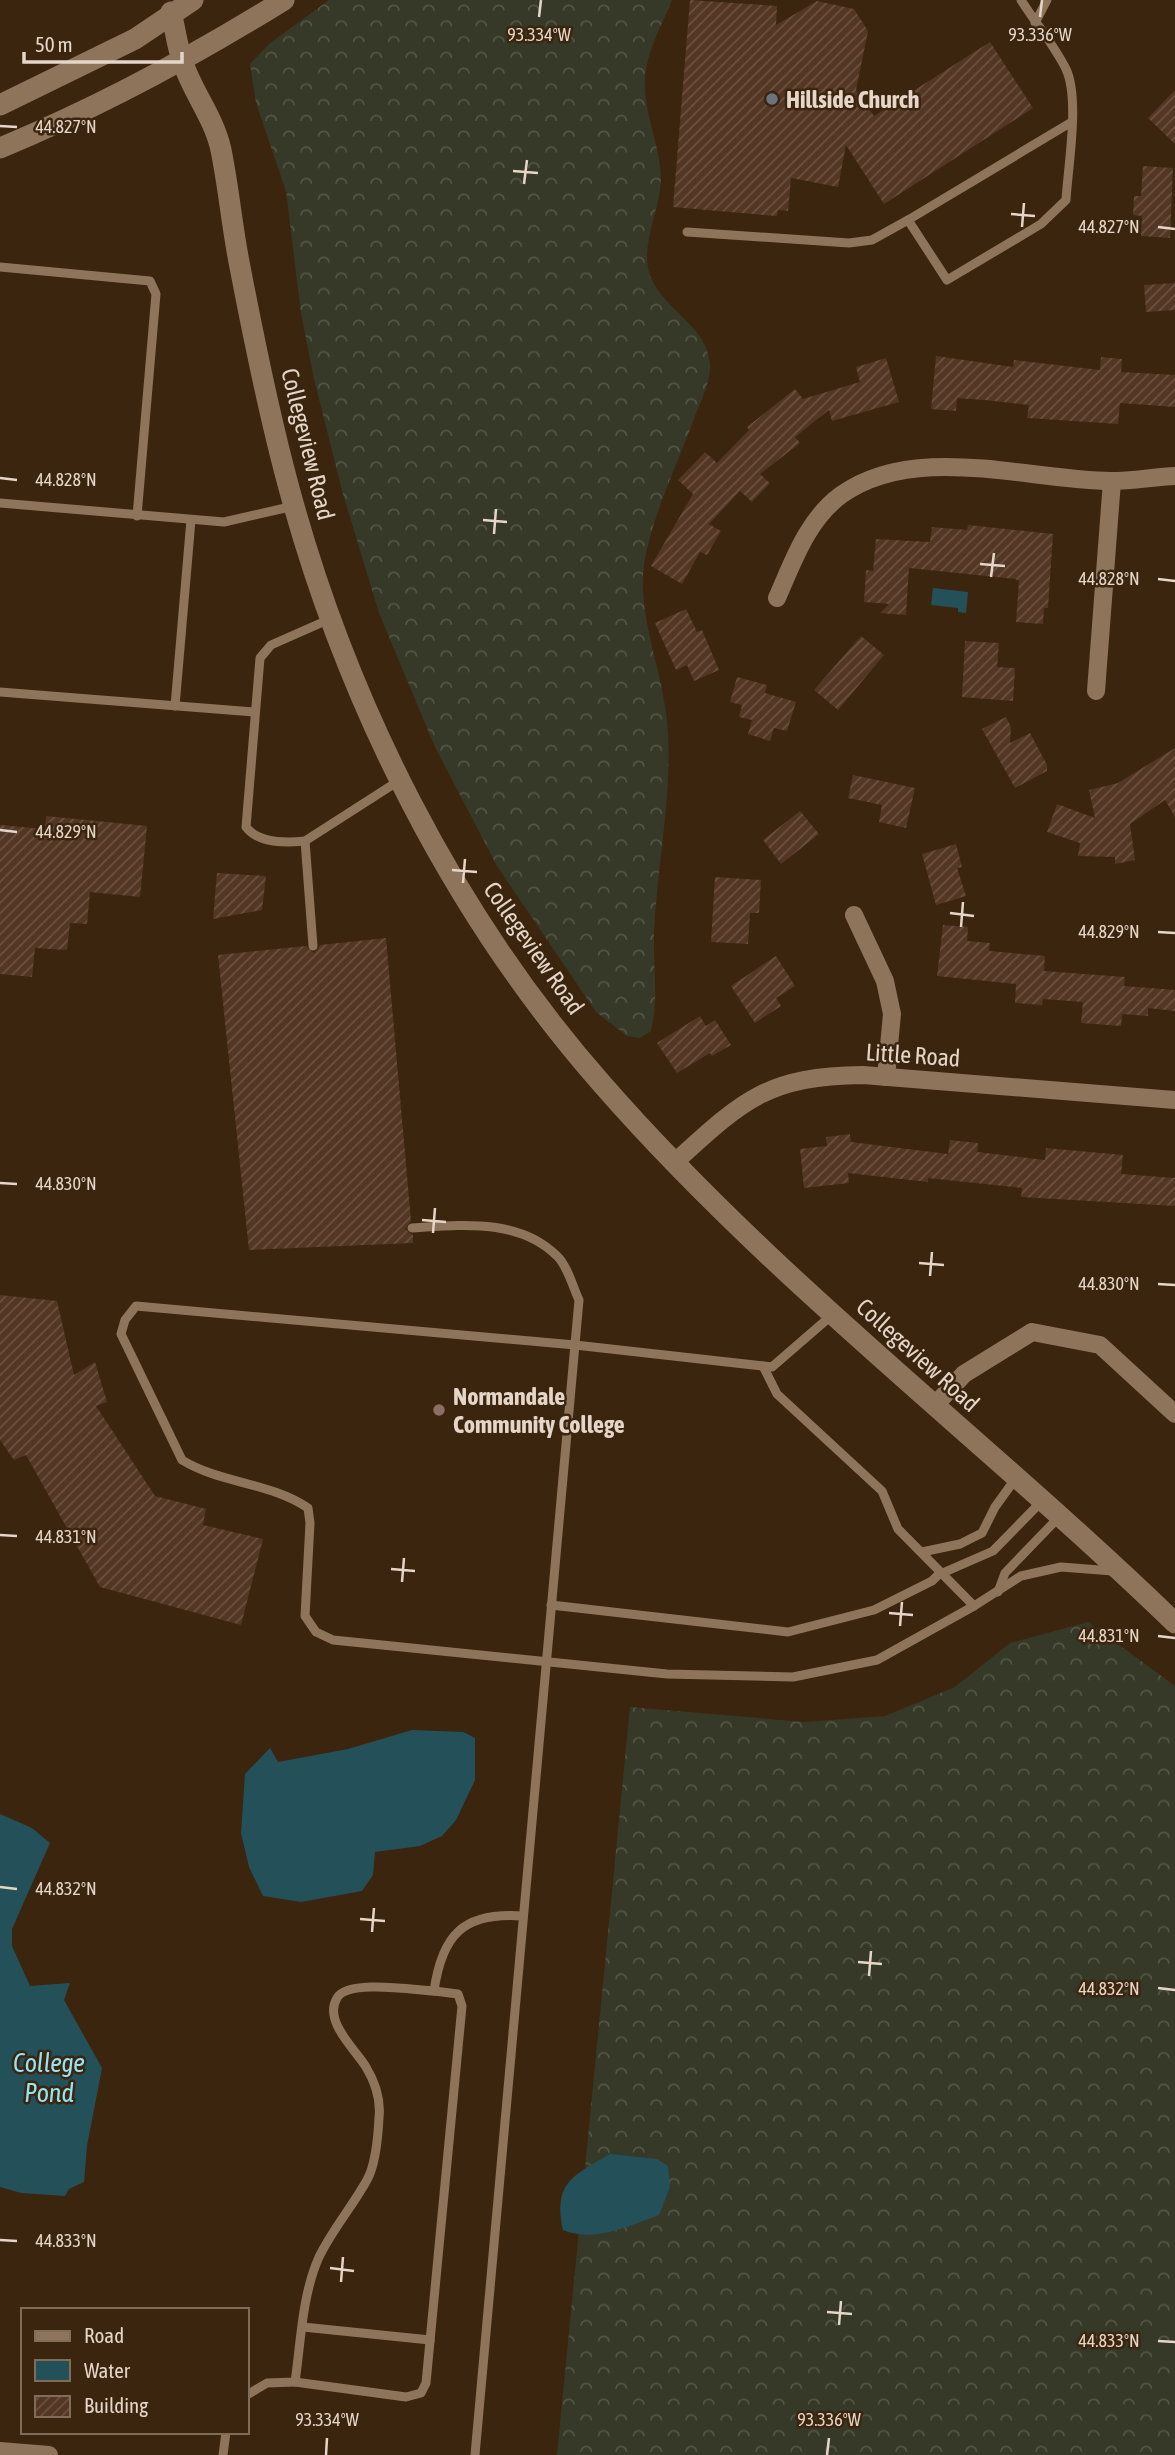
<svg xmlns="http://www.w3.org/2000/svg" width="1175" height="2455" font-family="'Asap Condensed',sans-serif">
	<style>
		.forest { fill: url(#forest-crowns) }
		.water { fill: #245059 }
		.building { fill: url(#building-hatch) }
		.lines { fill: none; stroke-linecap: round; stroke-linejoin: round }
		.service { stroke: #8e745b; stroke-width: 9 }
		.minor { stroke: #8e745b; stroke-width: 18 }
		.tertiary { stroke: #8e745b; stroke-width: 21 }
		.ticks { fill: none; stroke: #e5d6c9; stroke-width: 2.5 }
		.worship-dot { fill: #6b7280; stroke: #3b250e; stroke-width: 2.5 }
		.education-dot { fill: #8d6e63; stroke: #3b250e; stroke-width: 2.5 }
		.labels { text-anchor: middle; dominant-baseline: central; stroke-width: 5; stroke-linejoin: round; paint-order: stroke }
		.poi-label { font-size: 24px; font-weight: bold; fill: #e5d6c9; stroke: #3b250e; text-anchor: start }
		.street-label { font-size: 24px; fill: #e5d6c9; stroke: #3b250e }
		.water-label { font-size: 26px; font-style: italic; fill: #95e4f5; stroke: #3b250e }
		.ticks-label { font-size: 18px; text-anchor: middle; fill: #e5d6c9; stroke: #3b250e; stroke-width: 5; stroke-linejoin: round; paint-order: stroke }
	</style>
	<defs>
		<pattern id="forest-crowns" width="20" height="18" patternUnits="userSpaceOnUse" patternTransform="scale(1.75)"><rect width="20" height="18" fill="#363927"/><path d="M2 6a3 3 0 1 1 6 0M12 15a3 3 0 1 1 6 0" fill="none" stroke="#535545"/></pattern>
		<pattern id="building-hatch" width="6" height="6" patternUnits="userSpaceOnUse" patternTransform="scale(1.75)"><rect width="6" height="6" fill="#533624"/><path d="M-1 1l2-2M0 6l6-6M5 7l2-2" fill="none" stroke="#6c5242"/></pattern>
	</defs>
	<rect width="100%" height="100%" fill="#3b250e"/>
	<!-- forest -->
	<g class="forest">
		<path d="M329,0h343c-10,25 -27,54 -27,82 -1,32 15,63 16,95 0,33 -23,70 -10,101 16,35 56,48 59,86 1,17 -9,37 -15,52 -16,45 -49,112 -52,159 -2,47 17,92 23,138 9,73 -9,148 -12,221 -1,35 5,62 -3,97l-11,7 -13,-2 -31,-24 -99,-146 -62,-119 -56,-134 -36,-119 -29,-115 -13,-66 -15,-122 -30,-88 -6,-39 19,-20z"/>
		<polygon points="1088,1622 1175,1686 1175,2455 557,2455 630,1707 804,1722 885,1716 955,1687 1010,1643"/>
	</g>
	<!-- water -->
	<g class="water">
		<polygon points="933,588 968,592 966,613 958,612 958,608 931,605"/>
		<polygon points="412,1730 463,1732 475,1738 475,1780 456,1820 442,1836 420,1846 375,1852 373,1875 362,1891 301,1902 263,1896 249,1867 241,1833 245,1774 270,1748 278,1762 348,1749"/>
		<polygon points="0,1814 32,1828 50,1843 12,1929 12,1946 30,1986 70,1983 64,2000 102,2068 87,2146 84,2182 69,2189 65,2196 21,2193 0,2187"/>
		<path d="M610,2154l47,5 11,7 2,21 -11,28c-30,11 -65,28 -96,15 -10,-48 10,-54 47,-76z"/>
	</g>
	<!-- building -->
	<g class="building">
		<polygon points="690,0 777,6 776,25 817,1 854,9 868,31 856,90 874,116 990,42 1033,108 884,204 846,145 838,187 791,178 788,211 778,210 777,216 673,207"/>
		<polygon points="1175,90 1175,144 1148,118"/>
		<polygon points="1143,166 1173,168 1170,238 1141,236 1142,216 1133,215 1134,196 1141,196"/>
		<polygon points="1175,283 1175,310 1146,312 1144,285"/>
		<polygon points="936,356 1013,367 1014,360 1100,370 1101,357 1122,359 1121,372 1175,375 1175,407 1120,403 1118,424 1027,418 1029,405 984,400 957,398 956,411 931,409"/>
		<polygon points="886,358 899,402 832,421 829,410 795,437 800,443 760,474 770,483 752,502 740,491 709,524 721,531 707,555 700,552 682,584 651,566 693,494 678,480 705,452 717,463 749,430 747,427 795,389 803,399 860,382 856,367"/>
		<polygon points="968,525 1053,534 1048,608 1044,608 1043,624 1016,622 1019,581 1015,579 909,568 906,615 880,613 889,604 864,602 866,570 873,571 876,539 930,542 932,527 967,530"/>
		<polygon points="686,609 697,632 702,630 719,670 694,681 687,665 676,670 655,623"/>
		<polygon points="861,636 884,655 838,710 814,690"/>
		<polygon points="965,641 999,643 997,667 1015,668 1013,701 962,697"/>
		<polygon points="737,677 767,685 765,693 796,702 787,731 774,728 770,741 748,734 752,720 739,717 742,705 730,702"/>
		<polygon points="1006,717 1011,727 1010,743 1030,733 1047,765 1047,771 1015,788 982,729"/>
		<polygon points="1175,748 1175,817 1165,800 1130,824 1135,860 1115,864 1115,857 1078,856 1080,843 1047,832 1057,804 1095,818 1089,790 1118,783"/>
		<polygon points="853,775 915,788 906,828 879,822 882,805 848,798"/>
		<polygon points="800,811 819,834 781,864 763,840"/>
		<polygon points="46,816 147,826 140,897 90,892 87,924 70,923 67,950 35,948 32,977 0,974 0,825 45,829"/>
		<polygon points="956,844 962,867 957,868 966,896 936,905 922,854"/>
		<polygon points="217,873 266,876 262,910 213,919"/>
		<polygon points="715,877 761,880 759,913 750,913 748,944 711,942"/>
		<polygon points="943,925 968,927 967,941 990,943 989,951 1045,956 1044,971 1125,977 1124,986 1175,990 1175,1011 1148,1008 1148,1016 1122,1014 1121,1026 1081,1023 1083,1002 1043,999 1042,1005 1015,1003 1016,984 937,976"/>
		<polygon points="386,938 411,1221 405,1229 413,1235 413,1243 249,1250 218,955 306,946 314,953 320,945"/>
		<polygon points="776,956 795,986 776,998 781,1006 755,1023 731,986"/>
		<polygon points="700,1016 706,1026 715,1020 731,1045 712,1056 710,1053 677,1073 657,1043"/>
		<polygon points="850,1134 851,1142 948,1154 950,1140 978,1143 977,1152 1045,1160 1046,1148 1123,1155 1121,1174 1175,1178 1175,1206 1021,1197 1022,1188 928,1178 928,1182 848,1173 849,1183 804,1188 800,1149 827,1146 826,1137"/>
		<polygon points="0,1295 57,1301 74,1375 95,1362 107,1402 96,1406 155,1496 206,1509 203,1525 263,1539 241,1625 100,1587 26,1455 14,1460 0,1440"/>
	</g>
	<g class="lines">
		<!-- service -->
		<g class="service">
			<path d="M1021,0c14,22 33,45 45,69 14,30 2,97 0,131l-25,24 -94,56 -39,-60 162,-97"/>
			<polyline points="1035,23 1047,0"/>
			<polyline points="687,232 849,243 872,240 908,220"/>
			<polyline points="0,267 150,281 156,294 137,516"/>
			<polyline points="0,503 224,522 294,506"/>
			<path d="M330,619l-59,26 -11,13 -14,169c13,17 40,16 59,14l95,-61"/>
			<polyline points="0,692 254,712"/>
			<polyline points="175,706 191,520"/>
			<polyline points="305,841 313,946"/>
			<path d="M412,1228c49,-3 107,-10 145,28 10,9 16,31 22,44l-104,1155"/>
			<path d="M832,1315l-60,52 -197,-22 -439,-39 -11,14 -4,14 61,126c39,24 88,22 126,48l2,15 -5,93 11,16 17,8 334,34 126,3 84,-17 97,-54"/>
			<polyline points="763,1366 777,1394 882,1491 898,1529 974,1606 1021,1576 1061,1567 1113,1571"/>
			<polyline points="922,1552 960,1544 982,1533 995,1507 1016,1478"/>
			<polyline points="998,1592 1005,1573 1059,1517"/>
			<polyline points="551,1605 788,1632 874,1610 932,1581 938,1575 993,1551 1042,1501"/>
			<polyline points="303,2327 430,2340"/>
			<polyline points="295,2382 406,2397 421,2393 426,2383 462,2006 458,1994 434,1991"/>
			<path d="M247,2395l20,-12 28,-1c6,-41 7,-87 24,-125 13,-27 33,-50 48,-77 9,-16 11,-43 12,-62 2,-18 -4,-36 -13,-51 -11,-18 -43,-46 -29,-69 10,-19 77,-8 97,-7 8,-56 29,-79 88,-75"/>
			<polyline points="223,2455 226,2432"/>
		</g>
		<!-- minor -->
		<g class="minor">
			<path d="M777,598c16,-36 30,-78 64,-103 74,-53 185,-15 270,-14 21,0 43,-4 64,-5"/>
			<polyline points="1096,691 1112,481"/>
			<polyline points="854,915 885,981 892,1014 886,1077"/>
			<path d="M674,1163c69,-63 93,-87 189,-88l312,25"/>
			<polyline points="935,1405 964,1374 1032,1332 1100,1345 1175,1414"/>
			<polyline points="0,2451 49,2455"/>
		</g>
		<!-- tertiary -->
		<g class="tertiary">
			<path d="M171,12c4,16 6,33 11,48 10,32 32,57 39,90 8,39 11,78 19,117 14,73 29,148 49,221 58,215 165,428 313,596 173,198 385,357 573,539"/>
			<polyline points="0,105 135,39 193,0"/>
			<path d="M0,148c100,-41 192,-91 284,-148"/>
		</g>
	</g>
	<!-- ticks -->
	<path class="ticks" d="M539,17l2,-17M1040,17l2,-17M0,126l17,1M513,171l25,2M524,184l3,-24M1011,214l24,2M1022,227l2,-24M1158,227l17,2M0,478l17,2M483,520l24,2M494,534l2,-25M980,564l25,2M991,577l3,-24M1158,579l17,2M0,830l17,2M452,870l25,2M463,883l2,-24M950,913l24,3M961,927l2,-25M1158,932l17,1M0,1183l17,1M422,1220l24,2M433,1233l2,-25M919,1263l25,2M930,1276l2,-24M1158,1284l17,1M0,1535l17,1M391,1569l24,2M402,1582l2,-24M889,1613l24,2M900,1626l2,-24M1158,1636l17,2M0,1887l17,2M360,1919l25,2M372,1932l2,-24M858,1962l24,2M869,1976l2,-25M1158,1988l17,2M0,2240l17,1M330,2268l24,3M341,2282l2,-25M827,2312l25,2M839,2325l2,-24M1158,2341l17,1M326,2455l1,-17M827,2455l2,-17"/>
	<!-- markers -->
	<circle class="worship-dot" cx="772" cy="99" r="7"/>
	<circle class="education-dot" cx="439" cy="1410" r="7"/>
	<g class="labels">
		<!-- poi labels -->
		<g class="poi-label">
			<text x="786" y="99">Hillside Church</text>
			<text x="453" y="1396">Normandale<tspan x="453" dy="28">Community College</tspan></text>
		</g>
		<!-- street labels -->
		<g class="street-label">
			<text transform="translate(308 444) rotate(76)">Collegeview Road</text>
			<text transform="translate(534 948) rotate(55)">Collegeview Road</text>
			<text transform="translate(913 1055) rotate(4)">Little Road</text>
			<text transform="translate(918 1355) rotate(42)">Collegeview Road</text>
		</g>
		<!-- water labels -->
		<g class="water-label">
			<text x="49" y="2063">College<tspan x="49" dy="30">Pond</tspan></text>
		</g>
	</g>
	<g class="ticks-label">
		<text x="539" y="41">93.334°W</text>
		<text x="1040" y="41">93.336°W</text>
		<text x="66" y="133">44.827°N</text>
		<text x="1109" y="233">44.827°N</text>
		<text x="66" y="486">44.828°N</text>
		<text x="1109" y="585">44.828°N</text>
		<text x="66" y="838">44.829°N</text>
		<text x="1109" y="938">44.829°N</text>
		<text x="66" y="1190">44.830°N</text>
		<text x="1109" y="1290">44.830°N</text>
		<text x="66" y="1543">44.831°N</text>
		<text x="1109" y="1642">44.831°N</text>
		<text x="66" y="1895">44.832°N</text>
		<text x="1109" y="1995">44.832°N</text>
		<text x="66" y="2247">44.833°N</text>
		<text x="1109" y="2347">44.833°N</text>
		<text x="327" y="2426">93.334°W</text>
		<text x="829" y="2426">93.336°W</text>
	</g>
	<!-- legend -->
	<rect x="21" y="2308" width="228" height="126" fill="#3b250e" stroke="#7f6c59" stroke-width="2"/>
	<rect x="35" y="2331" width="35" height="10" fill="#8e745b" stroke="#7f6c59" stroke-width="2"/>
	<text x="84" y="2343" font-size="21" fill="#e5d6c9">Road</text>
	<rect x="35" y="2360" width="35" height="21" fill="#245059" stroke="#7f6c59" stroke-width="2"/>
	<text x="84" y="2378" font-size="21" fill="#e5d6c9">Water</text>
	<rect x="35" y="2396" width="35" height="21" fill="url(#building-hatch)" stroke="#7f6c59" stroke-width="2"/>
	<text x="84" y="2413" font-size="21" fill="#e5d6c9">Building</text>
	<!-- scale -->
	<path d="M24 52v10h158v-10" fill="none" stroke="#e5d6c9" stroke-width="3.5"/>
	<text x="35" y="52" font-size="21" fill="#e5d6c9" stroke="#3b250e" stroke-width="5" paint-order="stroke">50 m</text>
</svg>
